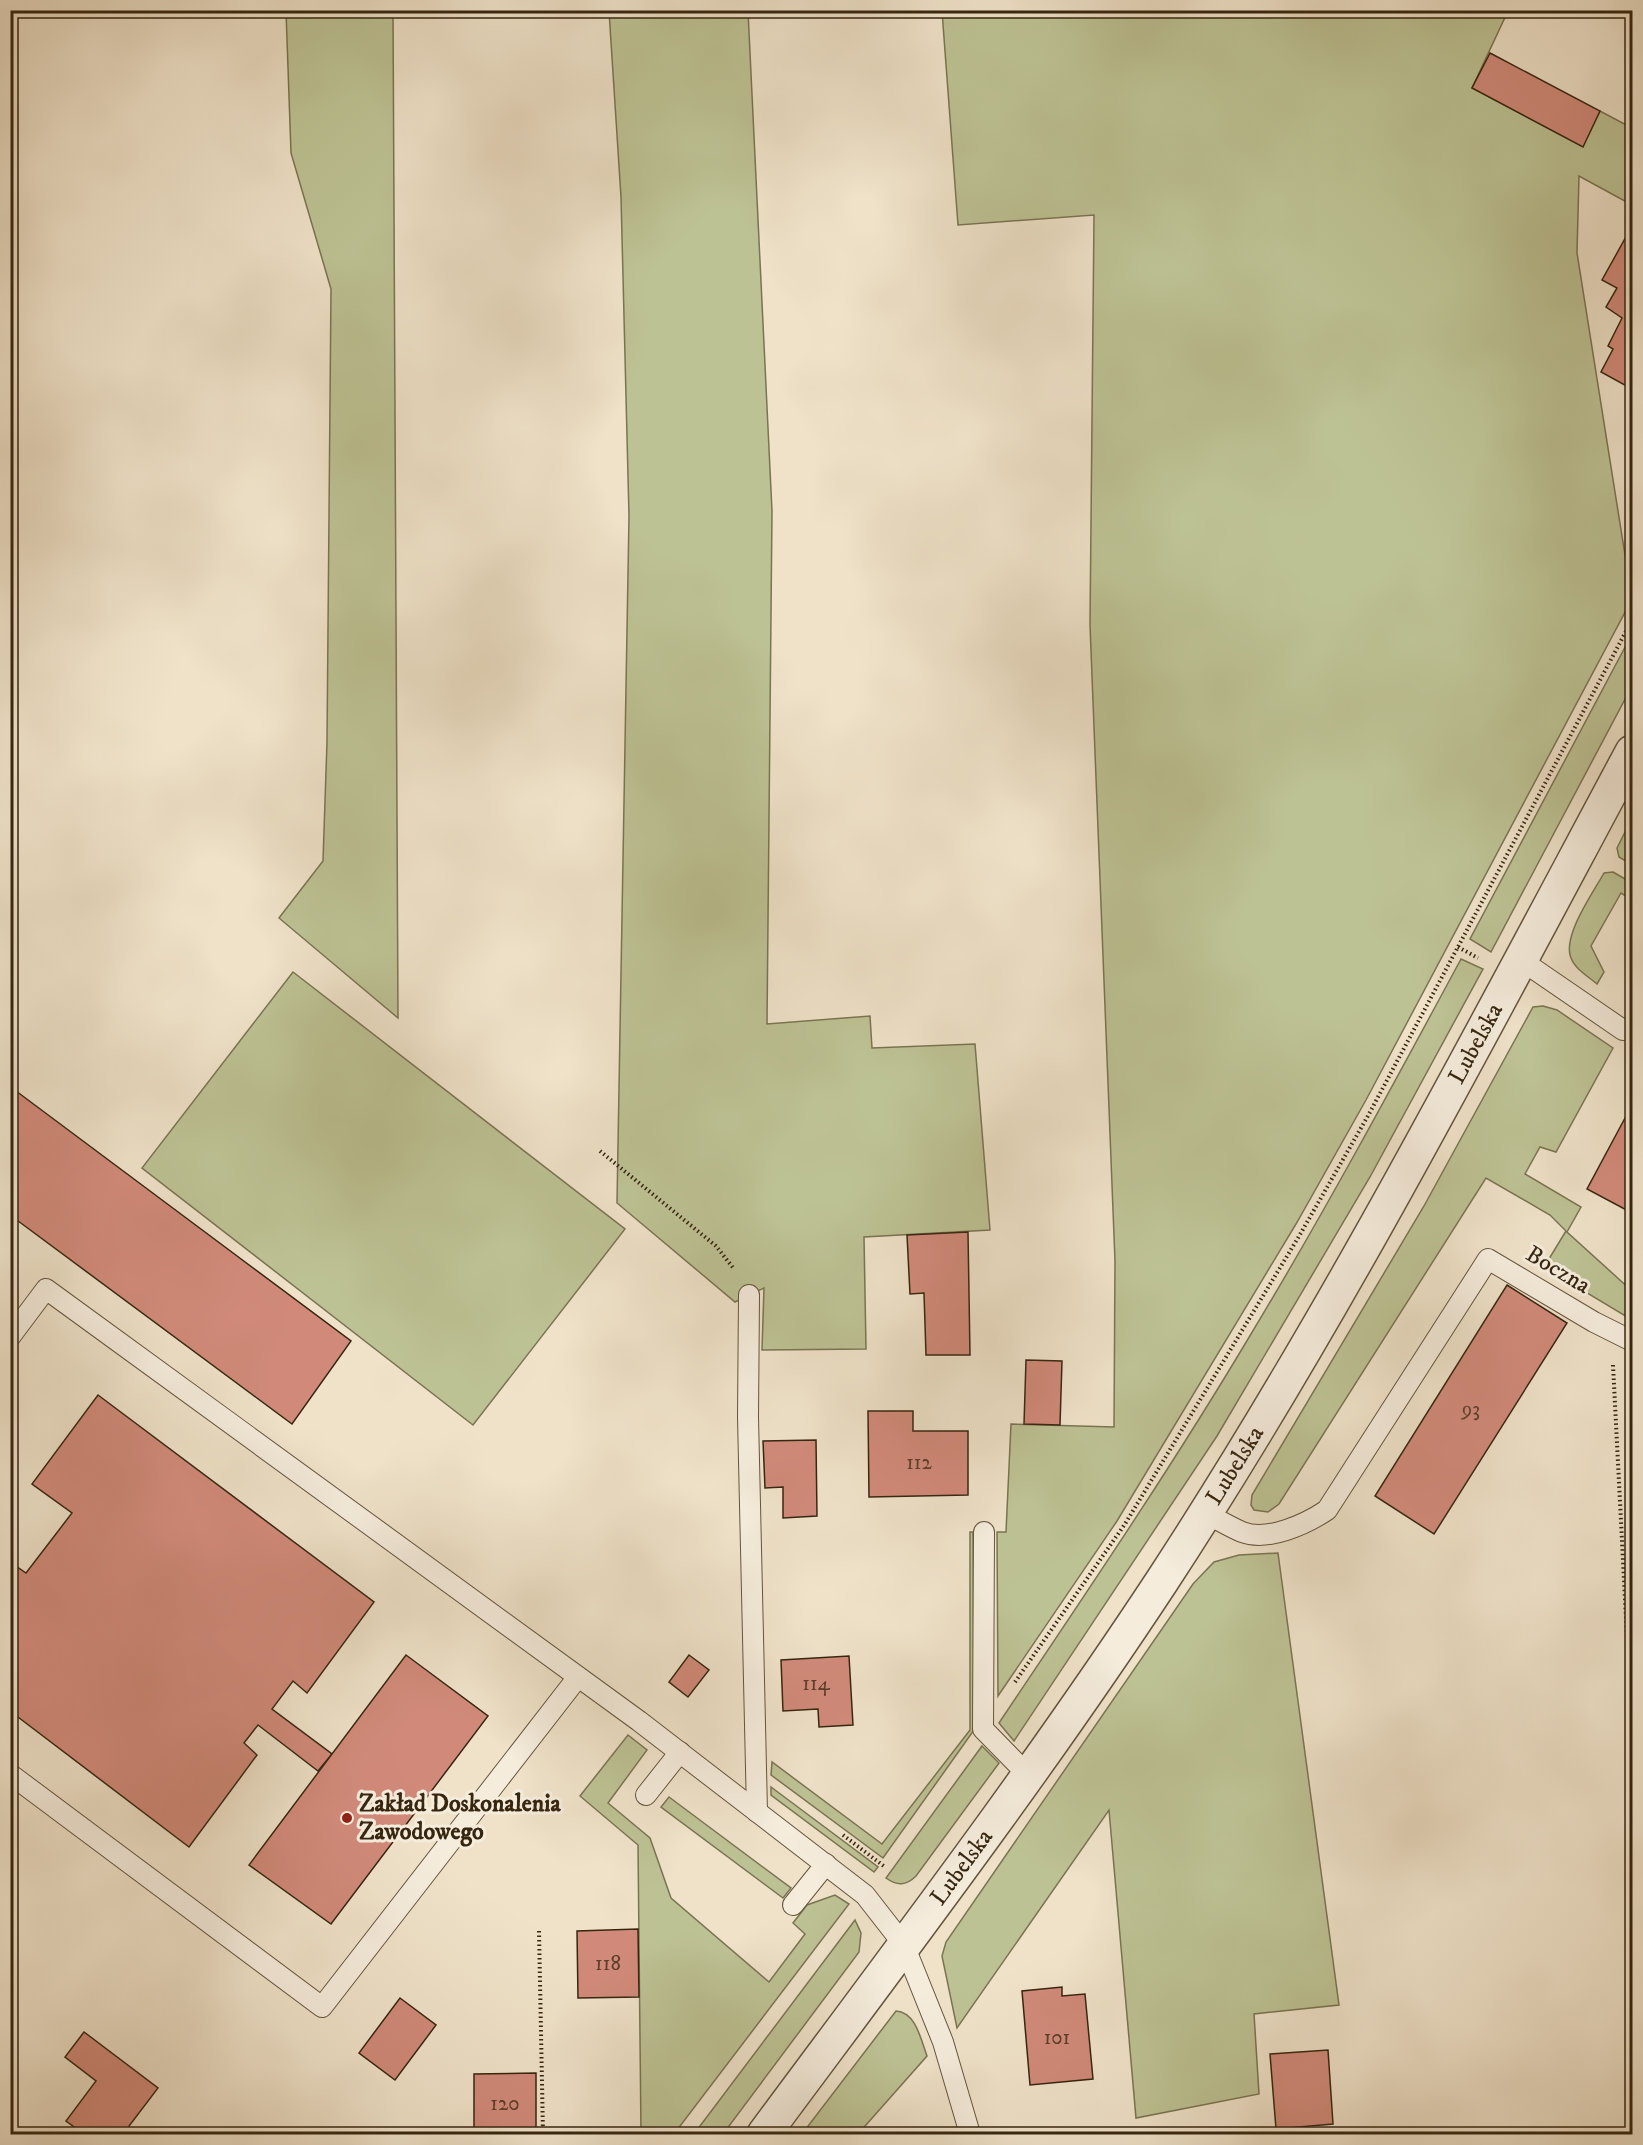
<svg xmlns="http://www.w3.org/2000/svg" width="1643" height="2145" font-family="'IM FELL DW Pica',serif">
	<style>
		.green { fill: #bdc294; stroke: #7a7452; stroke-width: 1.5 }
		.building { fill: #d18a7a; stroke: #362610; stroke-width: 1.5 }
		.lines { fill: none; stroke-linecap: round; stroke-linejoin: round }
		.service-casing { stroke: #64553e; stroke-width: 22 }
		.tertiary-casing { stroke: #64553e; stroke-width: 36 }
		.path { stroke: #362610; stroke-width: 4; stroke-dasharray: 1.5 3; stroke-linecap: butt }
		.service { stroke: #f5ecdc; stroke-width: 20 }
		.tertiary { stroke: #f5ecdc; stroke-width: 33 }
		.poi-dot { fill: #8f2418; stroke: #f5ecdc; stroke-width: 2 }
		.labels { text-anchor: middle; dominant-baseline: central; stroke-width: 6; stroke-linejoin: round; paint-order: stroke }
		.number-label { font-size: 21px; fill: #5d3f2a }
		.street-label { font-size: 24px; fill: #362610; stroke: #f5ecdc }
		.poi-label { font-size: 24px; font-weight: bold; fill: #362610; stroke: #f5ecdc; text-anchor: start }
	</style>
	<rect width="100%" height="100%" fill="#efe2c9"/>
	<filter id="stains"><feTurbulence type="fractalNoise" baseFrequency=".00333" numOctaves="4"/><feColorMatrix values="0 0 0 0 .2 0 0 0 0 .09 0 0 0 0 .02 0 0 0 .5 -.17"/></filter>
	<radialGradient id="worn" r=".72"><stop offset=".6" stop-color="#630" stop-opacity="0"/><stop offset="1" stop-color="#630" stop-opacity=".3"/></radialGradient>
	<!-- green -->
	<g class="green">
		<polygon points="286,11 393,11 398,1018 279,918 323,861 327,742 331,289 291,153"/>
		<polygon points="609,11 748,11 772,511 767,1024 870,1016 872,1048 975,1044 990,1230 864,1237 866,1349 762,1350 764,1288 735,1302 617,1203 629,516 621,197"/>
		<polygon points="942,11 1508,11 1472,88 1582,146 1600,111 1632,128 1632,205 1579,176 1577,253 1632,599 1366,1100 1296,1224 1117,1521 998,1696 997,1532 1006,1532 1011,1424 1114,1427 1115,1261 1090,625 1094,215 958,225"/>
		<polygon points="10,263 15,431 11,774 10,774"/>
		<polygon points="1632,634 1632,686 1491,952 1470,939"/>
		<polygon points="1632,818 1632,865 1619,857 1617,848"/>
		<path d="M1613,872l19,11v17l-11,-7 -30,53 13,26 -7,12c-8,-7 -22,-15 -26,-26 -9,-22 22,-65 33,-85z"/>
		<path d="M1461,959l22,10 -113,208 -153,259 -203,305 -15,-18c85,-127 171,-253 249,-384 75,-124 144,-252 213,-380z"/>
		<polygon points="293,972 625,1229 473,1425 142,1168"/>
		<polygon points="1543,1006 1557,1010 1613,1048 1556,1152 1540,1147 1525,1174 1581,1207 1567,1232 1632,1291 1632,1320 1544,1267 1566,1231 1550,1215 1486,1178 1279,1504 1268,1512 1254,1510 1251,1505 1252,1495 1424,1206 1533,1007"/>
		<polygon points="970,1532 973,1532 974,1730 883,1858 771,1775 772,1762 882,1844 970,1730"/>
		<polygon points="1278,1553 1339,2005 1254,2014 1259,2094 1136,2118 1109,1810 957,2028 942,1956 946,1942 1193,1584 1214,1562 1239,1555"/>
		<polygon points="628,1735 647,1750 608,1803 650,1838 671,1898 769,1982 805,1934 793,1923 807,1905 835,1895 849,1904 674,2134 641,2134 638,1845 580,1796"/>
		<path d="M982,1746l17,17 -83,113c-10,10 -19,10 -30,2z"/>
		<polygon points="771,1787 878,1867 874,1872 771,1795"/>
		<polygon points="669,1797 791,1888 783,1898 661,1807"/>
		<polygon points="855,1920 861,1933 859,1952 723,2134 694,2134"/>
		<path d="M896,2011c20,1 25,29 31,45l-69,78h-56z"/>
	</g>
	<!-- building -->
	<g class="building">
		<polygon points="1490,53 1600,111 1583,147 1472,88"/>
		<polygon points="1632,226 1632,389 1601,372 1613,349 1608,346 1622,318 1606,307 1617,288 1602,280"/>
		<polygon points="12,1088 351,1341 292,1424 10,1215"/>
		<polygon points="1632,1105 1632,1213 1587,1189"/>
		<polygon points="968,1232 970,1355 926,1355 924,1293 910,1294 907,1235"/>
		<polygon points="1507,1285 1567,1323 1434,1534 1375,1496"/>
		<polygon points="1026,1360 1062,1361 1060,1425 1024,1424"/>
		<polygon points="98,1395 374,1602 307,1693 293,1681 272,1709 332,1754 318,1771 258,1725 244,1743 257,1755 189,1847 10,1711 10,1562 26,1573 72,1513 32,1484"/>
		<polygon points="868,1411 913,1411 913,1431 968,1431 968,1495 869,1497"/>
		<polygon points="816,1440 817,1516 783,1518 783,1487 765,1488 763,1441"/>
		<polygon points="406,1655 488,1716 331,1924 249,1865"/>
		<polygon points="689,1655 709,1670 688,1697 669,1682"/>
		<polygon points="849,1656 853,1725 819,1727 818,1709 783,1711 781,1660"/>
		<polygon points="638,1929 639,1997 578,1998 577,1931"/>
		<polygon points="1062,1987 1062,1996 1085,1994 1093,2079 1030,2085 1022,1991"/>
		<polygon points="400,1998 436,2025 395,2080 359,2053"/>
		<polygon points="84,2032 158,2088 123,2134 84,2134 66,2121 96,2081 65,2057"/>
		<polygon points="1328,2050 1333,2124 1276,2129 1270,2054"/>
		<polygon points="536,2073 536,2134 474,2134 474,2074"/>
	</g>
	<g class="lines">
		<!-- service casing -->
		<g class="service-casing">
			<g id="service">
				<polyline points="1521,960 1623,1030"/>
				<polyline points="749,1295 748,1417 757,1812"/>
				<polyline points="10,1337 46,1289 639,1721 865,1895 904,1945 943,2042 970,2134"/>
				<path d="M1205,1513c12,6 25,14 37,19 26,10 64,-8 85,-22l161,-251 106,63 38,19"/>
				<polyline points="984,1532 983,1729 1029,1776"/>
				<polyline points="10,1774 322,2007 578,1677"/>
				<polyline points="646,1795 680,1752"/>
				<polyline points="793,1905 826,1864"/>
			</g>
		</g>
		<!-- tertiary casing -->
		<g class="tertiary-casing">
			<g id="tertiary">
				<path id="s1" d="M764,2134c135,-182 273,-363 398,-553 174,-266 320,-549 470,-829"/>
			</g>
		</g>
		<!-- path -->
		<g class="path">
			<polyline points="1458,947 1478,958"/>
			<polyline points="600,1151 716,1246 734,1269"/>
			<polyline points="1613,1365 1632,1736"/>
			<polyline points="1015,1682 1125,1524 1298,1238 1369,1114 1632,620"/>
			<polyline points="843,1835 885,1867"/>
			<polyline points="539,1931 543,2134"/>
		</g>
		<!-- service -->
		<use href="#service" class="service"/>
		<!-- tertiary -->
		<use href="#tertiary" class="tertiary"/>
	</g>
	<!-- markers -->
	<circle class="poi-dot" cx="347" cy="1818" r="6"/>
	<g class="labels">
		<!-- number labels -->
		<g class="number-label">
			<text x="1471" y="1410">93</text>
			<text x="919" y="1463">112</text>
			<text x="816" y="1684">114</text>
			<text x="608" y="1964">118</text>
			<text x="1057" y="2038">101</text>
			<text x="505" y="2104">120</text>
		</g>
		<!-- street labels -->
		<g class="street-label">
			<text stroke="none"><textPath href="#s1" startOffset="1304">Lubelska</textPath></text>
			<text transform="translate(1558 1270) rotate(31)">Boczna</text>
			<text stroke="none"><textPath href="#s1" startOffset="818">Lubelska</textPath></text>
			<text stroke="none"><textPath href="#s1" startOffset="332">Lubelska</textPath></text>
		</g>
		<!-- poi labels -->
		<g class="poi-label">
			<text x="359" y="1804">Zakład Doskonalenia<tspan x="359" dy="28">Zawodowego</tspan></text>
		</g>
	</g>
	<!-- margin -->
	<rect width="1643" height="2145" fill="none" stroke="#efe2c9" stroke-width="36"/>
	<rect x="12" y="12" width="1619" height="2121" fill="none" stroke="#362610" stroke-width="3"/>
	<rect x="18" y="18" width="1607" height="2109" fill="none" stroke="#362610" stroke-width="1.5"/>
	<rect width="100%" height="100%" filter="url(#stains)"/>
	<rect width="100%" height="100%" fill="url(#worn)"/>
</svg>
